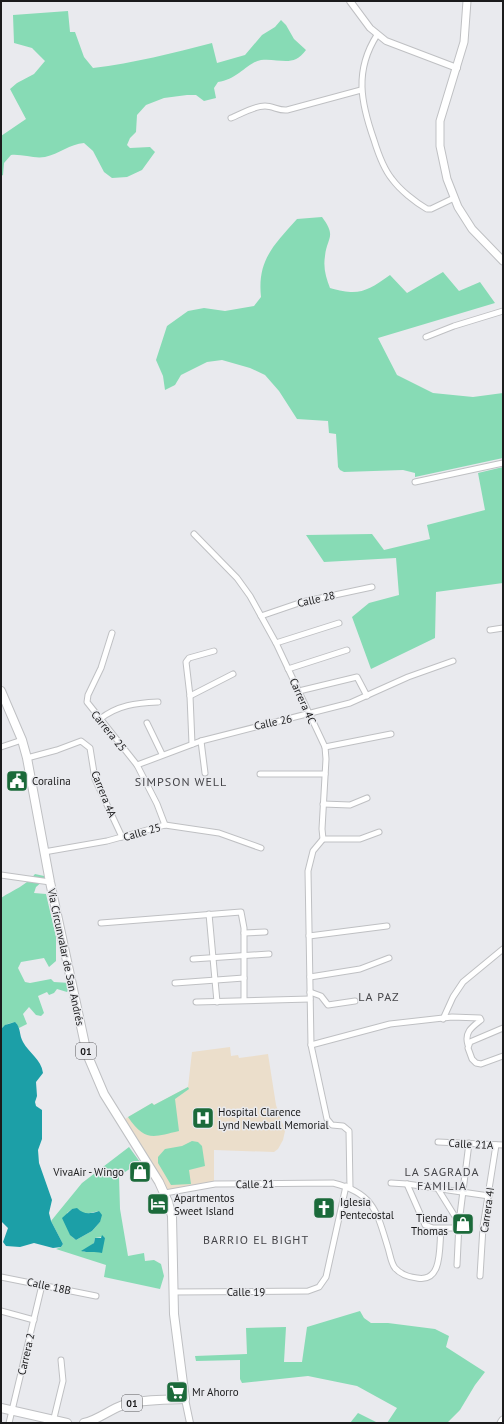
<svg xmlns="http://www.w3.org/2000/svg" width="504" height="1424" font-family="'PT Sans',sans-serif">
	<style>
		.medical { fill: #ebdecb }
		.green { fill: #87dbb5; fill-rule: evenodd }
		.water { fill: #1c9fa7 }
		.lines { fill: none; stroke-linecap: round; stroke-linejoin: round }
		.minor-casing { stroke: #bfc0c3; stroke-width: 7 }
		.tertiary-casing { stroke: #bfc0c3; stroke-width: 8 }
		.secondary-casing { stroke: #bfc0c3; stroke-width: 9 }
		.trunk-casing { stroke: #bfc0c3; stroke-width: 10 }
		.minor { stroke: #fff; stroke-width: 5 }
		.tertiary { stroke: #fff; stroke-width: 6 }
		.secondary { stroke: #fff; stroke-width: 7 }
		.trunk { stroke: #fff; stroke-width: 8 }
		.labels { text-anchor: middle; dominant-baseline: central; stroke-width: 3; stroke-linejoin: round; paint-order: stroke }
		.shield { fill: #e9eaee; stroke: #59595b; stroke-width: 1 }
		.shield-label { font-size: 10px; font-weight: bold; fill: #1b1b1c }
		.street-label { font-size: 11px; fill: #1b1b1c; stroke: #e9eaee }
		.poi-label { font-size: 11px; fill: #1b1b1c; stroke: #e9eaee; text-anchor: start }
		.neighbourhood-label { font-size: 12px; letter-spacing: 1px; fill: #444448; stroke: #e9eaee }
	</style>
	<rect width="100%" height="100%" fill="#e9eaee"/>
	<!-- medical -->
	<polygon class="medical" points="230,1047 231,1056 238,1055 239,1058 268,1054 276,1105 285,1131 283,1140 278,1149 274,1152 214,1150 214,1183 167,1191 125,1119 152,1103 154,1105 188,1087 192,1052"/>
	<!-- green -->
	<g class="green">
		<path d="M68,11l2,21h5l9,25 9,11c41,-5 80,-15 119,-25l5,20 28,-8 17,-20 13,-8 6,-7 5,5 8,14 12,11c-13,18 -26,8 -45,10 -13,2 -24,20 -43,22l-4,6 2,10 -12,3 -8,-6h-9l-23,3 -18,7 -9,10 -1,17 -6,6 -3,7 3,3 20,-1 5,5 -13,18 -15,7 -15,1 -8,-6 -11,-21 -9,-8c-14,1 -25,11 -39,14 -11,2 -22,-3 -34,-2l-7,8 -1,12 -2,1v-40l25,-17 -16,-30 7,-6 17,-9 11,-13 -13,-13 -18,-5 -1,-28z"/>
		<path d="M322,217c15,20 5,20 3,39 -2,12 1,22 5,32 29,8 36,4 60,-13l17,18 36,-21 16,19 21,-9 15,21 -117,35 19,37 36,18 40,4 30,-4v65l-88,19v-4l-12,-3 -59,2 -4,-2 -2,-3 -2,-33 -7,-1 -1,-12 -31,-2 -18,-28 -14,-16 -15,-7 -28,-8 -15,2 -26,13 -6,10 -10,5 -2,-14 -7,-16 11,-34 21,-15 16,-3 21,3 29,-5 7,-9c-4,-37 13,-52 36,-78z"/>
		<polygon points="503,467 503,583 436,592 435,638 371,669 352,617 369,603 399,595 396,558 324,562 306,535 372,534 384,550 430,539 427,525 485,510 478,473"/>
		<path d="M35,874l9,2v4l-8,7 -2,6 12,1 10,43v24l-7,6 -5,-9 -23,4 -3,6 7,14 5,1 21,-4 3,3 16,1v6l-3,3 -10,-3 -3,4 -5,2 -2,-3 -9,4 6,17 -3,3 -5,-1 -7,-8 -6,7 4,10 -8,4 -3,-5c-6,-1 -11,2 -15,6v-131c12,-8 26,-13 34,-24z"/>
		<path d="M188,1087l1,2 -14,10 4,32c-26,6 -34,11 -51,-14l24,-14 2,2z"/>
		<polygon points="192,1141 198,1142 202,1146 205,1166 189,1170 191,1184 171,1185 158,1163 158,1157 165,1149 182,1146"/>
		<path d="M129,1147l11,15 -21,14 1,33 8,47 16,-3 1,8 9,-1 7,4 3,12 -4,13 -56,-12 2,-12 -50,-16 5,-2 2,-3 -12,-23 31,-38zM72,1209l14,5 13,-3 1,11 -8,9 -16,9c-10,-7 -9,-16 -9,-27zM102,1237l3,1 -2,3 -1,10 -19,1 11,-9 1,-5z"/>
		<polygon points="360,1311 364,1318 371,1323 388,1323 435,1329 449,1336 446,1347 485,1372 475,1385 460,1410 447,1423 387,1423 397,1408 357,1386 308,1376 242,1383 240,1379 240,1360 196,1361 195,1356 247,1354 246,1328 286,1327 284,1362 302,1362 307,1327"/>
		<polygon points="358,1413 378,1423 350,1423"/>
	</g>
	<!-- water -->
	<g class="water">
		<path d="M15,1022c6,5 4,13 8,20 6,11 18,17 20,31l-7,9 1,14 -2,6 1,4 6,4v29l-4,11 1,13 13,37 -3,13 2,8 12,23 -2,3 -8,1 -19,-5 -14,4 -14,-1 -3,-4 5,-14 -7,-7v-192l4,-4z"/>
		<path d="M77,1208c7,7 13,6 22,3l3,4 -2,7 -8,9 -16,9 -6,-5 -8,-17 10,-9z"/>
		<path d="M102,1235l3,3 -3,15c-7,-2 -14,0 -21,-2l13,-8 1,-5h6z"/>
	</g>
	<g class="lines">
		<!-- minor casing -->
		<g class="minor-casing">
			<g id="minor">
				<path d="M377,35c-23,36 -16,68 -3,105 4,13 9,28 18,39 8,11 23,23 35,30h4l23,-11"/>
				<path d="M231,118c10,-4 23,-12 34,-12 8,0 14,5 22,4l74,-20"/>
				<polyline points="426,337 454,326 503,311"/>
				<polyline points="415,482 503,463"/>
				<polyline points="194,534 237,578 250,596 276,643 325,747 326,759 322,829 323,839 360,839 379,832"/>
				<polyline points="261,616 302,602 372,587"/>
				<polyline points="490,630 503,628"/>
				<polyline points="112,633 101,668 88,695 87,702 137,765 157,804 165,825"/>
				<polyline points="276,643 339,623"/>
				<polyline points="288,669 347,650"/>
				<polyline points="299,691 357,677 367,696"/>
				<polyline points="190,696 233,674"/>
				<path d="M100,719c18,-14 36,-16 58,-17"/>
				<polyline points="147,723 162,754"/>
				<polyline points="201,741 205,773"/>
				<polyline points="192,744 190,696 186,662 189,658 214,651"/>
				<polyline points="1,747 22,740"/>
				<polyline points="325,747 391,734"/>
				<polyline points="27,758 57,750 81,741 90,748 95,779 122,837"/>
				<polyline points="137,765 201,741 350,703 408,677 453,661"/>
				<polyline points="260,774 325,774"/>
				<polyline points="323,804 350,805 367,798"/>
				<polyline points="323,839 313,851 308,871 311,1045 327,1119 332,1125 343,1126 349,1131 350,1188"/>
				<polyline points="44,852 107,841 165,825 219,833 261,848"/>
				<polyline points="1,875 50,882"/>
				<polyline points="209,914 217,1002"/>
				<polyline points="101,923 241,912 244,928 244,1000"/>
				<polyline points="244,933 265,932"/>
				<polyline points="309,936 387,926"/>
				<polyline points="193,959 269,954"/>
				<polyline points="310,977 360,969 389,958"/>
				<polyline points="175,983 244,978"/>
				<polyline points="310,992 321,996 328,1005 355,1001"/>
				<polyline points="196,1002 310,999"/>
				<polyline points="443,1019 453,997 463,982 503,949"/>
				<polyline points="503,1028 470,1042 468,1048 472,1059 476,1063 481,1064 503,1056"/>
				<path d="M311,1045l79,-21 62,-7 28,1 1,2c-9,7 -17,12 -13,25"/>
				<polyline points="438,1142 503,1145"/>
				<polyline points="391,1183 407,1184 489,1196"/>
				<polyline points="407,1184 425,1225 433,1228 453,1228 459,1223 469,1143"/>
				<polyline points="438,1189 459,1223 457,1265"/>
				<path d="M165,1193l50,-9 118,-1c41,10 44,29 55,65 2,6 3,15 7,20 6,7 13,9 22,10 26,5 22,-31 24,-49"/>
				<polyline points="480,1276 483,1227 496,1145"/>
				<polyline points="1,1277 96,1296"/>
				<polyline points="173,1292 308,1291 319,1287 326,1277 346,1186"/>
				<polyline points="1,1311 34,1320"/>
				<polyline points="53,1422 63,1381 61,1360"/>
				<polyline points="9,1423 42,1285"/>
			</g>
		</g>
		<!-- tertiary casing -->
		<g class="tertiary-casing">
			<g id="tertiary">
				<polyline points="350,1 370,28 386,41 457,68"/>
				<polyline points="185,1399 190,1423"/>
			</g>
		</g>
		<!-- secondary casing -->
		<g class="secondary-casing">
			<g id="secondary">
				<polyline points="467,1 464,42 440,121 440,146 447,179 458,207 472,229 503,261"/>
				<polyline points="501,1423 503,1420"/>
			</g>
		</g>
		<!-- trunk casing -->
		<g class="trunk-casing">
			<g id="trunk">
				<path d="M1,691l21,49 5,18 23,124 37,172 17,40 55,88 9,20 4,14 2,98 11,85c-20,1 -43,0 -62,6 -14,5 -25,15 -39,18"/>
				<polyline points="1,1408 67,1423"/>
			</g>
		</g>
		<!-- minor -->
		<use href="#minor" class="minor"/>
		<!-- tertiary -->
		<use href="#tertiary" class="tertiary"/>
		<!-- secondary -->
		<use href="#secondary" class="secondary"/>
		<!-- trunk -->
		<use href="#trunk" class="trunk"/>
	</g>
	<!-- icons -->
	<defs>
		<g id="civic-square" transform="scale(1.15)"><rect x="-9" y="-9" width="18" height="18" rx="4" fill="#1b6a3a" stroke="#e9eaee"/><path d="M-.6-6.5H3V-4.5H.6V-3L4-1V1h2V6H-6V1h2V-1L-.6-3ZM-1.2 2.5V6h2.4V2.5Z" fill="#fff"/></g>
		<g id="hospital-square" transform="scale(1.15)"><rect x="-9" y="-9" width="18" height="18" rx="4" fill="#1b6a3a" stroke="#e9eaee"/><path d="M-5-5h3v3.5h4V-5h3V5h-3V1.5h-4V5h-3Z" fill="#fff"/></g>
		<g id="shop-square" transform="scale(1.15)"><rect x="-9" y="-9" width="18" height="18" rx="4" fill="#1b6a3a" stroke="#e9eaee"/><path d="M-5-2.5h2.3a2.7 3.5 0 0 1 5.4 0H5L5.5 6h-11ZM-1.5-2.5h3a1.5 2.3 0 0 0-3 0Z" fill="#fff"/></g>
		<g id="hotel-square" transform="scale(1.15)"><rect x="-9" y="-9" width="18" height="18" rx="4" fill="#1b6a3a" stroke="#e9eaee"/><path d="M-6-4.5h1.5V1H6V5H4.5V3h-9V5H-6ZM-4 0a1.8 1.8 0 1 1 3.6 0ZM.5 0V-2.5h3Q6-2.5 6 0Z" fill="#fff"/></g>
		<g id="church-square" transform="scale(1.15)"><rect x="-9" y="-9" width="18" height="18" rx="4" fill="#1b6a3a" stroke="#e9eaee"/><path d="M-1.2-6h2.4v3.5h3.3v2.4h-3.3V6h-2.4V-.1h-3.3v-2.4h3.3Z" fill="#fff"/></g>
		<g id="supermarket-square" transform="scale(1.15)"><rect x="-9" y="-9" width="18" height="18" rx="4" fill="#1b6a3a" stroke="#e9eaee"/><path d="M-6-5.5h2.5l.6 2H6L4.5 2H-2.5L-4.4-4H-6ZM-1.5 3.2a1.3 1.3 0 1 0 .1 0ZM3 3.2a1.3 1.3 0 1 0 .1 0Z" fill="#fff"/></g>
	</defs>
	<g fill-rule="evenodd">
		<use href="#civic-square" x="17" y="781"/>
		<use href="#hospital-square" x="203" y="1118"/>
		<use href="#shop-square" x="140" y="1172"/>
		<use href="#hotel-square" x="158" y="1204"/>
		<use href="#church-square" x="324" y="1208"/>
		<use href="#shop-square" x="463" y="1224"/>
		<use href="#supermarket-square" x="177" y="1392"/>
	</g>
	<g class="labels">
		<!-- shield labels -->
		<g class="shield">
			<rect x="76" y="1043" width="20" height="16" rx="3"/>
			<rect x="122" y="1395" width="20" height="16" rx="3"/>
		</g>
		<g class="shield-label">
			<text x="86" y="1051">01</text>
			<text x="132" y="1403">01</text>
		</g>
		<!-- street labels -->
		<g class="street-label">
			<text transform="translate(316 599) rotate(-13)">Calle 28</text>
			<text transform="translate(303 701) rotate(66)">Carrera 4C</text>
			<text transform="translate(273 722) rotate(-12)">Calle 26</text>
			<text transform="translate(109 731) rotate(51)">Carrera 25</text>
			<text transform="translate(104 794) rotate(68)">Carrera 4A</text>
			<text transform="translate(142 832) rotate(-16)">Calle 25</text>
			<text transform="translate(66 957) rotate(78)">Vía Circunvalar de San Andrés</text>
			<text transform="translate(471 1144) rotate(3)">Calle 21A</text>
			<text transform="translate(255 1184) rotate(-1)">Calle 21</text>
			<text transform="translate(487 1210) rotate(-82)">Carrera 4I</text>
			<text transform="translate(49 1286) rotate(12)">Calle 18B</text>
			<text x="246" y="1292">Calle 19</text>
			<text transform="translate(26 1354) rotate(-77)">Carrera 2</text>
		</g>
		<!-- poi labels -->
		<g class="poi-label">
			<text x="32" y="781">Coralina</text>
			<text x="218" y="1112">Hospital Clarence<tspan x="218" dy="13">Lynd Newball Memorial</tspan></text>
			<text x="124" y="1172" text-anchor="end">VivaAir - Wingo</text>
			<text x="174" y="1198">Apartmentos<tspan x="174" dy="13">Sweet Island</tspan></text>
			<text x="340" y="1202">Iglesia<tspan x="340" dy="13">Pentecostal</tspan></text>
			<text x="448" y="1218" text-anchor="end">Tienda<tspan x="448" dy="13">Thomas</tspan></text>
			<text x="192" y="1392">Mr Ahorro</text>
		</g>
		<!-- neighbourhood labels -->
		<g class="neighbourhood-label">
			<text x="181" y="781">SIMPSON WELL</text>
			<text x="379" y="996">LA PAZ</text>
			<text x="442" y="1171">LA SAGRADA<tspan x="442" dy="14">FAMILIA</tspan></text>
			<text x="256" y="1239">BARRIO EL BIGHT</text>
		</g>
	</g>
	<!-- border -->
	<rect width="504" height="1424" fill="none" stroke="#1b1b1c" stroke-width="4"/>
</svg>
